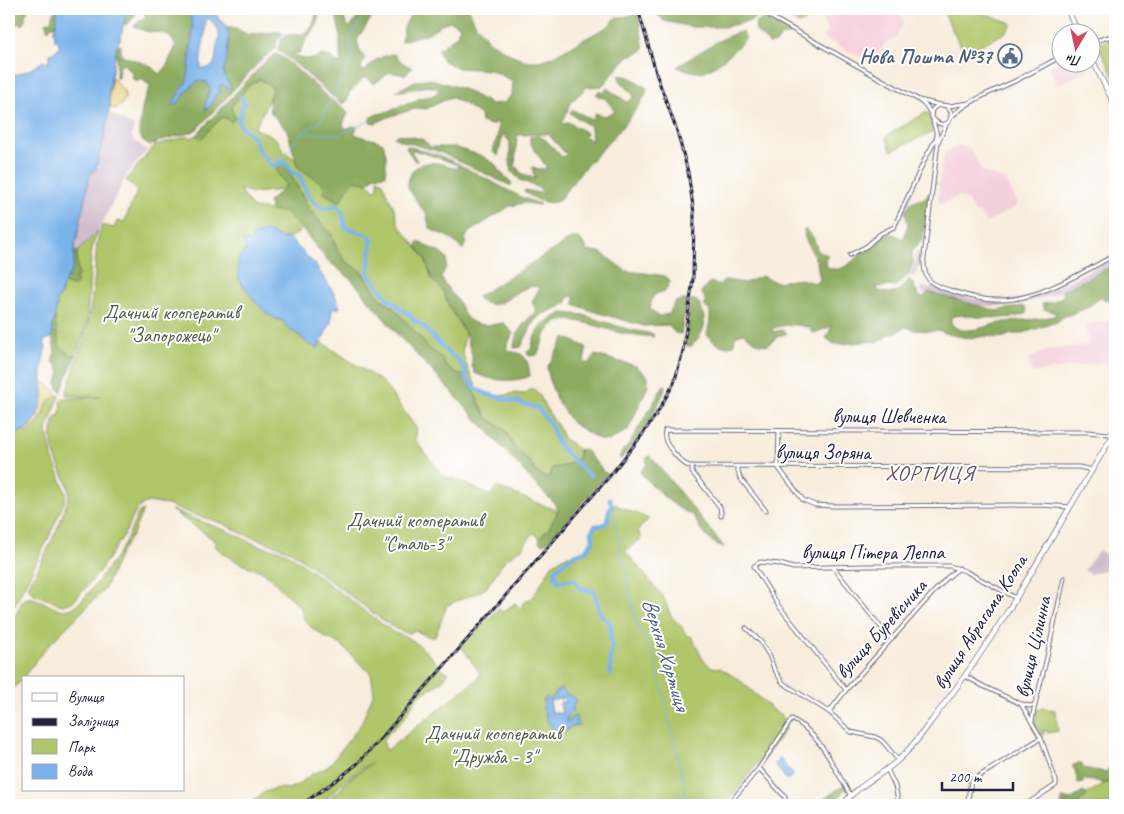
<svg xmlns="http://www.w3.org/2000/svg" width="1124" height="814" font-family="Caveat,sans-serif">
	<style>
		.built { fill: #f4cfdc }
		.industrial { fill: #d0bdcc }
		.green { fill: #b0c66a; stroke: #697452; fill-rule: evenodd }
		.forest { fill: #8cab5e; stroke: #57664c; fill-rule: evenodd }
		.sand { fill: #eeda9e; stroke: #887e6c }
		.water { fill: #7ab3ea; stroke: #4e6a92; fill-rule: evenodd }
		.lines { fill: none; stroke-linecap: round; stroke-linejoin: round }
		.stream { stroke: #7ab3ea; stroke-width: 1 }
		.river { stroke: #7ab3ea; stroke-width: 4.5 }
		.minor-casing { stroke: #6d6974; stroke-width: 5 }
		.major-casing { stroke: #6d6974; stroke-width: 6 }
		.minor { stroke: #fff; stroke-width: 3 }
		.major { stroke: #fff; stroke-width: 4.5 }
		.rail-casing { stroke: #22223b; stroke-width: 3 }
		.rail { stroke: #fff; stroke-width: 1; stroke-dasharray: 4; stroke-linecap: butt }
		.labels { text-anchor: middle; dominant-baseline: central; stroke-width: 4; stroke-linejoin: round; paint-order: stroke }
		.service-label { font-size: 20px; font-weight: bold; fill: #4e5e75; stroke: #fff; text-anchor: end }
		.park-label { font-size: 20px; fill: #545b4b; stroke: #fff }
		.street-label { font-size: 20px; fill: #22223b; stroke: #fff }
		.water-label { font-size: 21px; font-style: italic; fill: #455c81; stroke: #fff }
		.quarter-label { font-size: 22px; letter-spacing: 1px; fill: #694e5a; stroke: #fff }
	</style>
	<rect width="100%" height="100%" fill="#fff"/>
	<filter id="ink" filterUnits="userSpaceOnUse"><feTurbulence type="fractalNoise" baseFrequency=".02" numOctaves="2"/><feDisplacementMap in="SourceGraphic" scale="10" xChannelSelector="R" yChannelSelector="G"/><feConvolveMatrix kernelMatrix="1 2 1 2 8 2 1 2 1" color-interpolation-filters="sRGB"/></filter>
	<filter id="wash" filterUnits="userSpaceOnUse"><feTurbulence type="fractalNoise" baseFrequency=".0096" numOctaves="4" result="noise"/><feDisplacementMap in="SourceGraphic" scale="20" xChannelSelector="R" yChannelSelector="G"/><feGaussianBlur stdDeviation="1.12" result="paint"/><feColorMatrix in="noise" values="0 0 0 0 0 0 0 0 0 0 0 0 0 0 0 0 0 1.4 0 .05"/><feComposite in="paint" operator="in"/></filter>
	<g filter="url(#wash)">
		<rect width="100%" height="100%" fill="#f8eddd"/>
		<!-- built -->
		<g class="built">
			<polygon points="848,9 884,9 901,14 903,22 896,38 885,43 872,64 822,37 829,33 822,20"/>
			<polygon points="1061,61 1062,62 1086,63 1089,70 1058,85 1049,66"/>
			<polygon points="959,145 970,149 982,171 1006,180 1018,205 986,223 979,211 975,213 968,201 959,196 942,204 938,202 940,177 944,153"/>
			<polygon points="1115,320 1115,361 1031,373 1028,359 1047,350 1088,345 1085,324"/>
		</g>
		<!-- industrial -->
		<g class="industrial">
			<polygon points="109,113 134,126 132,136 134,141 147,150 127,174 98,231 77,252 74,251 90,174 95,170 99,155 104,140"/>
			<polygon points="915,183 917,184 896,230 894,229"/>
			<polygon points="916,252 922,252 921,261 914,277 909,275 915,262"/>
			<polygon points="1115,258 1115,265 1062,291 1037,300 1007,306 980,306 927,292 927,294 921,292 922,287 931,289 932,286 951,293 979,300 996,302 1006,301 1036,295 1059,286"/>
			<polygon points="1099,550 1115,561 1115,567 1090,574 1084,570"/>
		</g>
		<!-- green -->
		<g class="green">
			<polygon points="772,9 822,9 826,10 799,24"/>
			<polygon points="942,9 972,9 1011,23 1011,26 1005,33 964,53"/>
			<polygon points="1115,38 1115,79 1097,44"/>
			<path d="M260,79l13,9 -9,22 -8,15 -1,4 14,5 8,6 7,12 11,7 3,8 50,21 8,-8 12,3 6,7 4,-1v-10l5,3 4,12 8,16 3,14 27,34 7,22 11,11 6,15 16,27 -3,19 7,20 10,19 14,5 14,-1 7,-2 10,1 9,-6 7,8 7,14 12,18 4,10 16,12v7l-17,11h-10l-1,8 -7,1 -9,-6 -5,-9 -16,-15 -9,-17 -18,-12 -14,-28 -9,-14 -10,-4 -9,-7 -2,-6 -12,-9 -38,-43 -14,-10 -18,-26 -16,-10 -8,-12 -6,-15 -22,-25 -19,-36 -7,-11 -6,3v7l9,13 -4,5 -28,3 -15,-4 14,19 32,4 19,14c-5,10 -19,14 -29,10l3,84h5l26,25 9,3 3,-6 60,39 6,7 30,41 -2,11 28,36 17,5 31,15 5,-9 62,24 -9,17 -9,10 -6,-5 -3,3 -8,11 -18,13 -19,28 -9,5 -30,12 -12,32 -1,-1 -1,2 -20,-8 -2,3c-12,0 -24,-10 -34,-17l-86,-65 -50,-18 -19,-10 -27,-8 -27,-10 -14,-2 -5,-1 -6,2 -6,5 -13,26 -28,41 -22,25 -11,4 -4,-1 -27,-11 -3,-5v-3c13,-24 26,-48 35,-74 2,-6 5,-12 5,-18 0,-7 -3,-13 -6,-18 -10,-23 -16,-35 -7,-59h3l3,-11 -2,-2 2,-4 3,-1 36,-1 -35,-2 23,-75 5,-37 3,-40 5,-18 12,3 3,-7 7,1 13,-31 -11,-11 29,-35 34,-9 3,2 4,-3 5,4 6,-7 16,-15 8,4 4,-2 -4,-12 17,-21z"/>
			<polygon points="927,112 930,117 932,132 891,151 886,136"/>
			<polygon points="98,231 93,244 91,256 87,321 76,355 71,355 60,347 56,329 55,316 54,315 56,310 56,301 61,296 64,283 72,286 78,275 77,266 77,252"/>
			<path d="M60,395l-11,28 -2,7 1,7 4,20 14,36 -1,7 -15,35 -41,81v-108l3,-2v-15l-3,-1v-54l2,-4h9l3,-2 4,3c4,-5 11,-10 14,-15 7,-12 1,-20 19,-23z"/>
			<path d="M613,504l36,15 -11,11 3,9 -16,12 39,47 7,18 10,10 5,9 6,2 10,21 9,9 9,1 21,13 32,29 8,6 5,6 -1,8 -17,23 -6,5 -37,47h-406l20,-14 9,-11 16,-11 8,-7 -25,17 -12,12 -18,14h-70l18,-13 12,-4 11,1 11,-5 13,-10 16,-7 33,-43 13,-32 -3,-18 -31,-30 -15,-7 -14,-10 -8,-9 -2,-11 -11,-9 -26,-26 -23,-8 -19,-12 -6,-5 -3,-8 -42,-29 56,21 32,15 20,4 8,3 107,80c21,4 34,21 48,36l5,3v3c-5,9 -16,13 -24,18 -11,6 -13,20 -21,28 -4,4 -18,15 -19,19 0,3 3,8 3,11l90,-71 4,-7 -19,-27 37,-37 5,3 12,-9 6,7 2,-7 10,-6 19,-32 16,-10c12,1 18,-6 25,-14l-1,-10 3,-5 8,-1 4,-3 2,-11 4,-3zM562,689l11,16v6l-6,6v6l8,-1 -3,4 -6,4 1,1 -1,1h-4l-9,-3 -4,-29z"/>
			<path d="M143,510l-11,26 -12,18 -16,36 -59,59 -26,34 -10,8v-62l14,-29c11,-7 25,7 36,9 5,1 10,1 15,-2 11,-6 46,-54 52,-67 5,-9 8,-18 13,-28z"/>
			<polygon points="1043,708 1055,710 1058,731 1048,733 1047,731 1043,730 1044,734 1042,735 1035,722 1036,710"/>
			<polygon points="1108,782 1111,805 1075,805 1086,797 1086,794"/>
		</g>
		<!-- forest -->
		<g class="forest">
			<polygon points="9,9 26,9 28,12 25,14 25,22 23,25 17,23 15,26 11,26 10,24 13,21 13,18 12,17 9,19"/>
			<polygon points="54,9 58,9 57,19 56,25 52,26 48,30 46,25 47,22 51,21 53,13 57,10"/>
			<path d="M129,9h60l4,18 -4,42 -2,12 -5,8 8,-1 7,-7 10,1c7,10 1,11 -1,20 -1,2 0,7 0,9l6,-7 3,-9 5,-2 -1,-7 2,-2 4,-7c-2,-8 0,-8 1,-16 2,-11 3,-22 1,-33h9l12,7 28,-3h4l3,2 -6,6 -2,9 -12,9 -67,72c-15,8 -32,6 -46,16l-5,-3 -6,-8c2,-17 2,-35 12,-49l-10,-7 -6,2 -3,-4 1,-4 -10,-9 -4,2 -1,12h-2l1,-32 4,-1v10l28,10 10,9 6,-5 11,-23c-9,-17 -16,-12 -31,-15 -3,-1 -7,-3 -11,-5l12,-10 -4,-5h-6l-1,5 -7,8h-5l3,-10z"/>
			<path d="M316,9h3l-1,14 -5,8 -6,7 -8,15h-7c7,7 21,8 30,2l9,2 2,4 5,2 3,-1 -1,-4v-24l-5,-25h6l1,6 7,13 10,-12 3,-7h15l-20,31 3,11 5,8 -4,8 2,4 3,-1c6,-9 17,-15 28,-16l9,9 9,5 -7,7 -15,-3 -16,12 -10,-7 -6,8 -8,6 -3,9 -4,4c-23,-16 -42,-38 -65,-54 1,-5 2,-11 7,-14 4,-2 9,-1 12,-1 15,-1 19,-14 19,-26z"/>
			<path d="M413,9h56l7,16 12,15 20,13 19,8h12l12,-4 56,-30 9,-9 22,-4 6,35 -3,3 -13,4 -26,30 -15,1 -15,14 -10,22 2,1 4,-2 17,10 2,2 -4,1 9,6 -1,-14 -21,-14 3,-3 20,10 2,-7 9,3 11,-4 -9,-13 -10,-4 3,-4 5,2 3,-5 20,14 4,-2 3,-4 -14,-16 -1,-5 11,2 17,11c0,16 -47,63 -59,76 -11,12 -20,25 -30,37 -12,5 -24,-3 -34,-9l1,-2 19,4 -7,-7 -17,-7 -9,-9 -1,-11v-18l-7,-8 -5,22 -5,-4 5,-17v-13l-7,3 -10,-3 -1,-7 -14,-10 -15,-8 -25,12 -8,-1 -27,8 -16,7 -5,-1v-4l5,-3 18,-5 8,-5 11,-2 8,-5 12,-2 7,-5 -2,-3c-15,-5 -27,4 -41,3l17,-9 11,-3 11,1 28,9 28,15 13,-1 8,-9 1,-13 -23,-11 -31,-2 -16,-7 -5,-11 19,-15 3,-9 -10,-5 -8,3 -15,10 -26,7 3,-13zM548,134l19,21 -5,2 -16,-17 -7,-4 -9,1v6l17,25 -7,1 -8,-2 3,12 -14,-6 -6,-8 2,-30z"/>
			<polygon points="652,9 763,9 758,16 751,21 723,27 692,27 664,21"/>
			<polygon points="764,17 791,32 789,35 783,35 776,43 769,44 756,31 755,24"/>
			<path d="M742,32l4,6c-9,10 -32,32 -45,34 -7,1 -17,-3 -24,-5 16,-10 48,-33 65,-35z"/>
			<path d="M276,54l9,5 45,40 16,11 2,3 -5,11 3,5 7,-3 4,2 -3,5c9,6 20,5 29,10l3,11v21l-11,1 -7,7 -12,-3 -8,8 -9,14 -15,-9 -1,-9 -25,-17 -11,-37 -17,-18 -1,-14 4,-10 -13,-9 -12,7 -17,21 4,12 -4,2 -9,-4 -15,15 -6,8 -5,-5 70,-74z"/>
			<polygon points="399,134 422,139 431,147 454,147 482,156 495,164 499,171 512,183 511,186 440,152 399,140 394,137"/>
			<path d="M407,146l31,9 16,7 67,35 19,7 -1,1 -15,-2 -14,3 -12,8 -29,18 -4,7 2,4 -4,6 -2,-1c-4,-3 -8,-9 -13,-11 -15,-8 -19,-2 -21,-23 -8,-7 -12,-17 -19,-26 0,-4 0,-9 2,-12 5,-13 20,-15 32,-12 5,2 9,5 15,4l1,-3 -25,-9 -20,-6 -2,1 6,10h-2l-9,-13z"/>
			<path d="M283,161l7,12 19,36 22,25 6,15 8,12 16,10 18,26 14,10 38,43 12,9 2,6 9,7 10,4 9,14 14,28 18,12 9,17 16,15 5,9 9,6 7,-1 1,-8c11,-1 18,-4 27,-11v-7l4,-1c5,2 5,5 9,9 5,7 8,6 11,14l5,2 -58,66 -6,4 -5,-2 1,-4 9,-10 9,-17 -4,-8 -17,-17 -86,-95 -54,-57 -45,-54 -26,-21 -24,-30 -17,-17 -13,-1 -4,-9 14,-12 4,-5 -9,-13v-8z"/>
			<path d="M930,192c-2,11 -5,44 -10,51 -3,3 -6,5 -8,9l1,10 -5,13 -6,6 -7,5 -19,1 1,3c15,6 23,3 32,-11l4,5 6,13h5l4,-5 69,19 25,-5 4,2v6c-16,5 -32,4 -48,3 -9,-1 -18,-3 -27,0v6c5,6 10,8 17,7 10,0 18,-4 27,-6 19,-5 40,-3 59,-8l2,-3 -12,-4 -2,-5 11,-2 11,-6 -2,-5 53,-26v32l-7,3 -8,-2 -13,10 -24,9 -6,5 -37,12h-8l-8,3 -7,1 -10,-2 -16,2 -9,-1 -14,-3 -10,-4 -6,1 -17,-1 -9,-3 -12,6 -5,1 -6,5 -7,3 -4,-1 -29,3h-9l-8,-6 6,-12 -18,7 -4,-2 3,-2c-13,-5 -28,-6 -41,0l1,3 9,-2 5,3 -10,4 -9,8 -9,-1 -16,-11 -8,3 -1,9c-15,3 -17,0 -27,-10l3,-15v-9l-6,-5 1,-7 -4,-7 9,-10 9,3 6,-5 20,3 16,-7 15,6 25,-3 13,4 6,-2 -3,-19 -12,-24 -1,-7 1,-2 8,8 5,14 10,4 -3,6 2,6c3,1 8,3 12,2 17,-4 38,-37 53,-35 3,0 8,4 11,5l5,-14 -3,-13 6,-10 12,-3z"/>
			<path d="M572,238h7l7,9v4c5,1 9,0 14,1l26,19 26,3 13,2 4,3 1,3 -5,9c-13,4 -13,5 -15,18l9,7 10,-2 6,-12 7,-2h5l-6,34 -6,-1 -6,-8 -25,1 -52,-15 -18,-7 1,-7 -4,-1 -3,2 -2,6 -25,11 -8,8 -12,24 -7,1c0,-15 12,-28 23,-37l-5,-9 8,-15c-17,-5 -29,14 -44,17 -5,1 -10,-1 -15,-2l-4,-5z"/>
			<path d="M418,242l21,10 8,7 -1,8 -5,10c5,11 12,17 18,26 2,4 4,11 7,14 10,11 25,8 38,6l9,10 -7,15c5,4 6,4 12,5 10,3 11,14 12,23 -16,7 -40,5 -55,-3l-3,-7v-12l-7,-21 -16,-27 -6,-15 -11,-11 -7,-22 -8,-11z"/>
			<path d="M74,251l3,1v14l1,9 -2,3v7l-4,1 -8,-3c6,-10 11,-20 10,-32z"/>
			<path d="M691,300h4l4,3c9,21 7,26 -7,43h-5l-3,-3z"/>
			<path d="M562,313l21,2 44,14 26,5 1,2 -1,1c-9,-1 -19,-2 -28,-3 -17,-3 -56,-21 -71,-10 -10,7 -11,21 -17,31l-6,1 -3,-1 -1,-3 4,-2c5,-24 11,-26 31,-37z"/>
			<path d="M54,315l1,1 1,13 4,18 11,8h5l-15,37c-7,-6 -3,-12 -1,-19l-3,-8 -4,-3v-4l2,-6 -3,-17 1,-2 -1,-5z"/>
			<polygon points="565,337 586,347 586,351 584,362 589,364 595,355 636,366 648,377 648,386 628,430 609,441 600,440 572,423 557,401 551,385 547,368"/>
			<path d="M664,385l2,1c-9,27 -27,51 -45,73l-2,-2 12,-16z"/>
			<path d="M649,456l3,2 72,89c-9,-1 -21,-13 -25,-21 -3,-4 -4,-7 -6,-11 -5,-1 -7,-3 -11,-5 -18,-11 -28,-23 -42,-38l7,-8 -1,-5z"/>
			<path d="M1115,757v27l-1,1 -2,-5 -9,4c-8,-6 -12,-1 -20,-5v4l-5,1 -3,-14 -3,-4 6,-3h4l1,5 22,4 5,-4z"/>
			<polygon points="843,786 845,789 838,798 838,803 839,805 834,805 836,802 835,800 830,805 825,798"/>
			<polygon points="1083,792 1086,794 1086,797 1075,805 1061,805 1063,798 1070,800"/>
		</g>
		<!-- sand -->
		<g class="sand">
			<path d="M112,77l12,15 1,6c-4,7 -5,11 -14,10l-2,-9z"/>
			<path d="M41,382l5,1 2,3c5,2 8,5 9,10 -12,3 -11,12 -16,22 -3,7 -8,10 -14,15l-2,-2 5,-4 13,-37z"/>
		</g>
		<!-- water -->
		<g class="water">
			<path d="M57,9h72c-8,12 -5,27 -12,36 -2,14 -11,47 -7,59l-6,36 -5,15 -4,15 -5,4 -16,77c0,6 0,15 -3,21 -2,4 -5,6 -6,10 -4,8 -4,13 -9,19l1,4 -5,23 1,5 -2,5 -6,2 -1,3 2,4c-3,11 -5,23 -4,34 0,6 2,10 1,16 0,3 -2,7 -3,11 -5,16 -11,25 -29,24l-2,4v-361c9,1 26,-7 34,-14l3,2 3,-2 1,-7 3,-1 7,-6 -2,-6 -3,-1 -1,-10 3,-11z"/>
			<path d="M189,9h25l5,11 5,3 3,5 2,10 -3,25 -3,7 2,7 6,10 -1,1h-3l-6,-4 -2,2 1,7 -5,2 -3,9 -7,7c0,-3 0,-6 1,-9 1,-9 8,-10 1,-20l-10,-1 -7,7 -14,17h-3l4,-9 10,-15 2,-12 4,-42zM207,18h2c3,5 10,10 10,16 1,4 -1,8 -2,12 -2,10 1,25 -16,22 -1,-11 2,-23 4,-34 0,-5 0,-11 2,-16z"/>
			<polygon points="266,231 270,232 278,238 289,238 314,263 335,295 340,308 332,309 331,322 318,348 309,345 299,335 288,329 283,320 278,320 267,314 256,303 239,280 238,260 243,253 247,251 243,240 251,242 253,235 257,235"/>
			<path d="M561,688l5,6 8,3 2,4c-5,6 -2,10 -9,16v5h3l2,-5 3,-1 2,1 -2,5h3l1,3c-9,1 -20,6 -19,16l-3,1 -5,-8 1,-5 -7,-10v-4l-3,-5 1,-11 3,-2 2,3 4,-3 3,-5zM564,698l1,4h-5l2,12 -10,-2 -2,-11z"/>
			<polygon points="779,759 781,760 793,775 787,780 775,765 775,763"/>
		</g>
		<g class="lines">
			<!-- stream -->
			<g class="stream">
				<polyline points="345,70 353,55 350,38 368,9"/>
				<polyline points="301,133 327,133 338,135 369,121"/>
				<polyline points="267,161 289,151 300,133 320,122 344,73"/>
				<polyline points="612,506 620,550 638,628 653,653 677,752 685,790 669,805"/>
				<polyline points="685,791 689,805"/>
			</g>
			<!-- river -->
			<g class="river">
				<path d="M241,97l4,4v3l-3,2 -1,9 -3,3 3,9 12,9 7,17 6,5 3,6 4,2 10,-5 4,3 5,8 7,3 9,20 8,9 8,4 14,-2 4,4 3,17c9,5 19,4 27,12l-4,35 6,7 5,8 5,4 5,7 6,3 5,6 8,4 7,8 7,4 27,29c3,1 6,4 9,5l7,12 1,7 10,11 11,5 51,14 13,18 6,16 9,11 24,23"/>
				<polyline points="610,499 612,506 609,511 607,522 603,525 595,526 592,531 593,541 585,551 574,555 556,569 555,576 559,582 573,579 576,581 579,588 594,591 600,613 611,625 610,639 613,645 610,657 611,674"/>
			</g>
		</g>
	</g>
	<g filter="url(#ink)">
		<g class="lines">
			<!-- minor casing -->
			<g class="minor-casing">
				<g id="minor">
					<polyline points="767,9 768,14 771,17 886,82 919,100 940,105"/>
					<polyline points="1092,42 1115,35"/>
					<polyline points="919,100 927,107 931,114"/>
					<path d="M946,106c3,3 6,5 5,10 -3,20 -32,-1 -14,-10 4,-2 8,0 12,0 6,-1 13,-2 20,-3"/>
					<path d="M951,117c17,-16 40,-25 62,-35 16,-8 32,-17 49,-26"/>
					<polyline points="933,121 938,139"/>
					<path d="M947,123l-9,19 -14,115c-1,24 6,27 28,34 16,5 32,10 49,9 37,0 82,-28 114,-45"/>
					<polyline points="850,255 867,246 880,234 894,227 925,159 937,137"/>
					<polyline points="779,431 778,466 780,470 803,500 815,505 833,506 1041,505 1070,507"/>
					<polyline points="692,466 692,472 720,507 721,513 721,516"/>
					<polyline points="737,467 740,478 766,511"/>
					<path d="M1092,470l-13,-3 -390,-1c-7,-2 -23,-20 -24,-28 -1,-3 0,-5 0,-8l422,2 22,2 4,1"/>
					<polyline points="833,567 879,625 892,639"/>
					<polyline points="746,628 761,642 770,657 774,669 783,683 829,712 851,732 875,737 881,740 884,743 898,760"/>
					<polyline points="965,676 983,686 1021,704 1041,738 1056,781 1056,785 1025,805"/>
					<polyline points="846,690 778,605 755,568 754,566 760,562 780,564 793,568 865,566 950,566 965,571 1016,598"/>
					<polyline points="1022,704 1029,706 1035,705"/>
					<polyline points="829,712 846,690 931,595 947,578 959,568"/>
					<polyline points="1032,721 1034,709 1047,657 1064,578"/>
					<polyline points="759,768 785,797 785,805"/>
					<polyline points="887,769 895,786 898,800 902,805"/>
					<path d="M728,805l31,-37 33,-49c30,16 42,50 59,77"/>
					<polyline points="967,805 971,781 1041,738"/>
				</g>
			</g>
			<!-- major casing -->
			<g class="major-casing">
				<g id="major">
					<polyline points="1067,9 1078,32"/>
					<polyline points="1092,59 1115,106"/>
					<path d="M843,805c13,-19 36,-28 53,-43 18,-15 31,-36 46,-55 66,-86 116,-183 173,-275"/>
				</g>
			</g>
			<!-- minor -->
			<use href="#minor" class="minor"/>
			<!-- major -->
			<use href="#major" class="major"/>
			<!-- rail casing -->
			<g class="rail-casing">
				<polyline id="rail" points="301,805 342,776 357,764 376,744 609,477 642,435 656,415 674,383 683,351 693,279 694,213 688,172 677,131 657,76 638,9"/>
			</g>
			<!-- rail -->
			<use href="#rail" class="rail"/>
		</g>
	</g>
	<!-- icons -->
	<defs>
		<g id="civic-ring" transform="scale(1.25)"><circle r="9.5" fill="#fff" stroke="#5c6f8a" stroke-width="1.5"/><path d="M-.6-6.5H3V-4.5H.6V-3L4-1V1h2V6H-6V1h2V-1L-.6-3ZM-1.2 2.5V6h2.4V2.5Z" fill="#5c6f8a"/></g>
	</defs>
	<g fill-rule="evenodd">
		<use href="#civic-ring" x="1010" y="56"/>
	</g>
	<g class="labels">
		<!-- service labels -->
		<g class="service-label">
			<text x="992" y="56">Нова Пошта №37</text>
		</g>
		<!-- park labels -->
		<g class="park-label">
			<text x="171" y="312">Дачний кооператив<tspan x="171" dy="23">"Запорожець"</tspan></text>
			<text x="415" y="520">Дачний кооператив<tspan x="415" dy="23">"Сталь-3"</tspan></text>
			<text x="493" y="733">Дачний кооператив<tspan x="493" dy="23">"Дружба - 3"</tspan></text>
		</g>
		<!-- street labels -->
		<g class="street-label">
			<text x="889" y="416">вулиця Шевченка</text>
			<text x="823" y="452">вулиця Зоряна</text>
			<text x="873" y="552">вулиця Пітера Леппа</text>
			<text transform="translate(980 622) rotate(-57)">вулиця Абрагама Коопа</text>
			<text transform="translate(881 629) rotate(-48)">вулиця Буревісника</text>
			<text transform="translate(1033 647) rotate(-77)">вулиця Цілинна</text>
		</g>
		<!-- water labels -->
		<g class="water-label">
			<text transform="translate(666 654) rotate(73)">Верхня Хортиця</text>
		</g>
		<!-- quarter labels -->
		<g class="quarter-label">
			<text x="930" y="473">ХОРТИЦЯ</text>
		</g>
	</g>
	<!-- margin -->
	<rect width="1124" height="814" fill="none" stroke="#fff" stroke-width="30"/>
	<!-- legend -->
	<rect x="22" y="676" width="162" height="115" fill="#ffffff" stroke="#a7a7b1"/>
	<rect x="32" y="693" width="25" height="8" fill="#ffffff" stroke="#a7a7b1"/>
	<text x="68" y="702" font-size="15" fill="#22223b">Вулиця</text>
	<rect x="32" y="718" width="25" height="8" fill="#22223b" stroke="#a7a7b1"/>
	<text x="68" y="726" font-size="15" fill="#22223b">Залізниця</text>
	<rect x="32" y="739" width="25" height="15" fill="#b0c66a" stroke="#a7a7b1"/>
	<text x="68" y="752" font-size="15" fill="#22223b">Парк</text>
	<rect x="32" y="764" width="25" height="15" fill="#7ab3ea" stroke="#a7a7b1"/>
	<text x="68" y="776" font-size="15" fill="#22223b">Вода</text>
	<!-- north arrow -->
	<g transform="translate(1076 48) rotate(189)"><circle r="24" fill="#ffffff" stroke="#a7a7b1"/>
	<path d="M0-4L9 19L0 12L-9 19Z" fill="#d1495b"/>
	<text y="-8" font-size="14" font-weight="bold" text-anchor="middle" fill="#22223b">Пн</text>
	</g>
	<!-- scale -->
	<path d="M942 782v8h71v-8" fill="none" stroke="#22223b" stroke-width="2.5"/>
	<text x="949" y="782" font-size="15" fill="#22223b" stroke="#ffffff" stroke-width="4" paint-order="stroke">200 m</text>
</svg>
